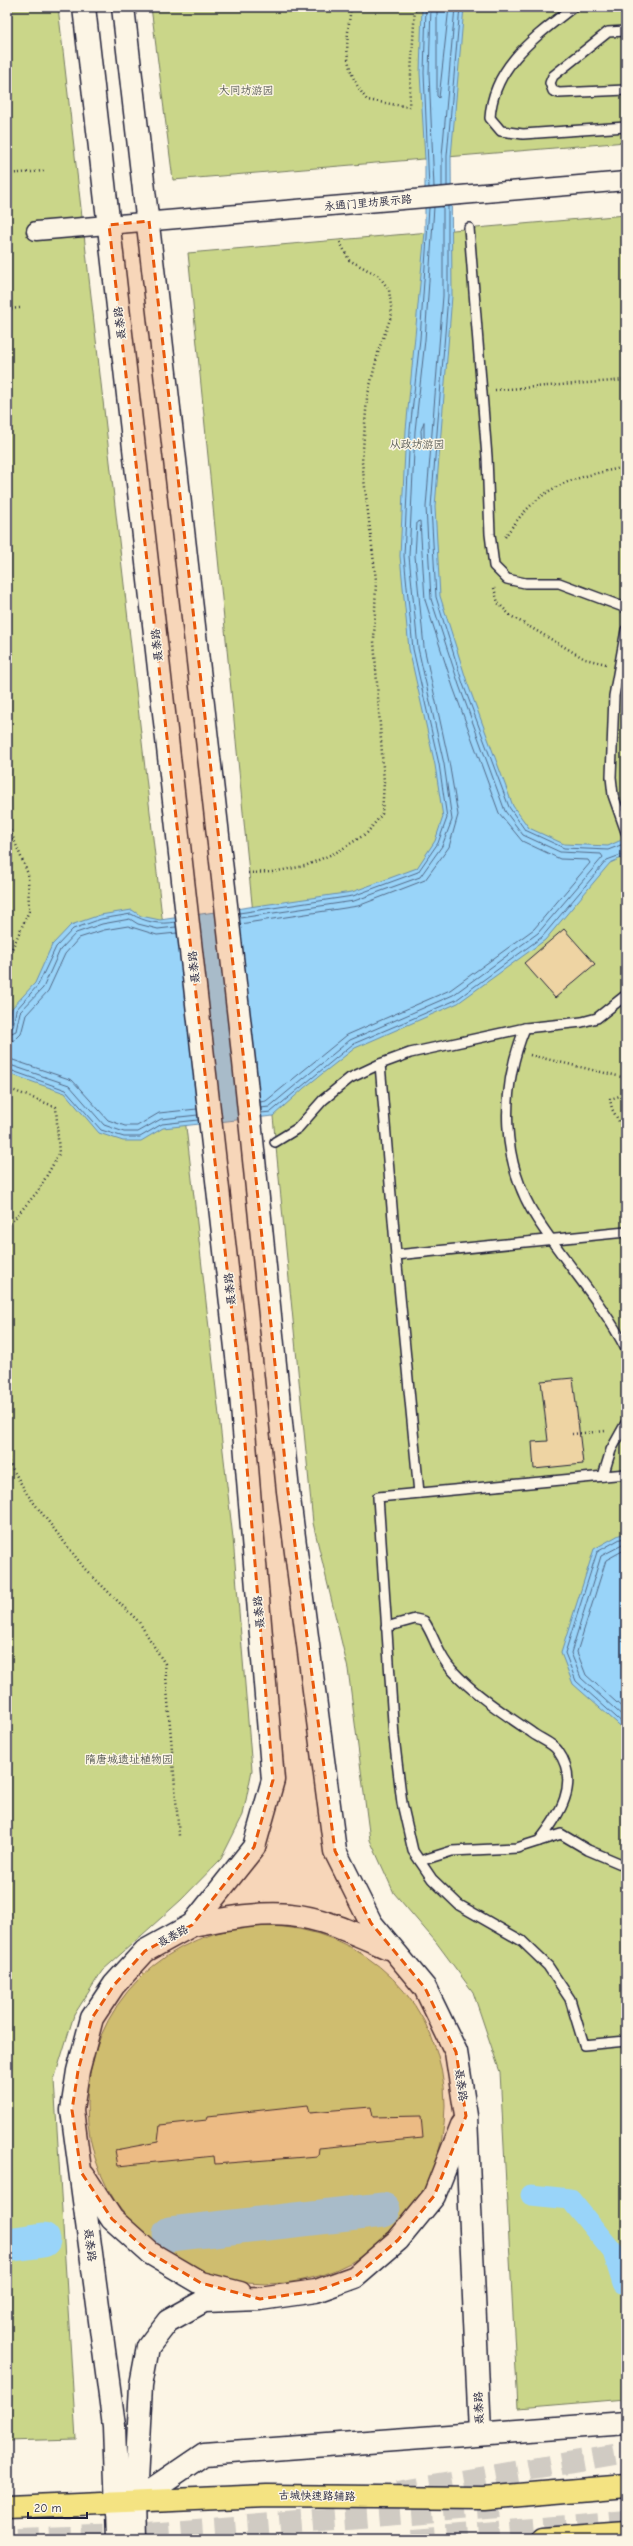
<svg xmlns="http://www.w3.org/2000/svg" width="633" height="2546" font-family="'Comic Neue','LXGW WenKai TC',sans-serif">
	<style>
		.green { fill: #cad689; stroke: #767c62 }
		.water { fill: #99d4f9; stroke: #698dad }
		.lines { fill: none; stroke-linecap: round; stroke-linejoin: round }
		.shore { stroke: #526987; stroke-width: 1 }
		.canal { stroke: #99d4f9; stroke-width: 21 }
		.river { stroke: #99d4f9; stroke-width: 35 }
		.building { fill: #eed4a3; stroke: #22223b }
		.highway-tunnel { stroke: #d0cbc3; stroke-width: 22; stroke-dasharray: 22 11; stroke-linecap: butt }
		.lane-casing { stroke: #22223b; stroke-width: 12 }
		.street-casing { stroke: #22223b; stroke-width: 21 }
		.secondary-casing { stroke: #22223b; stroke-width: 25 }
		.primary-casing { stroke: #22223b; stroke-width: 25 }
		.path { stroke: #22223b; stroke-width: 2.5; stroke-dasharray: 1 3; stroke-linecap: butt }
		.lane { stroke: #fcf5e5; stroke-width: 9 }
		.street { stroke: #fcf5e5; stroke-width: 18 }
		.secondary { stroke: #fcf5e5; stroke-width: 22 }
		.primary { stroke: #f4e382; stroke-width: 22 }
		.marked { fill: #e8590c; fill-opacity: 0.2; stroke: #e8590c; stroke-width: 3; stroke-dasharray: 8 5; stroke-linejoin: round }
		.labels { text-anchor: middle; dominant-baseline: central; stroke-width: 3; stroke-linejoin: round; paint-order: stroke }
		.park-label { font-size: 11px; fill: #545852; stroke: #fcf5e5 }
		.street-label { font-size: 11px; fill: #22223b; stroke: #fcf5e5 }
	</style>
	<rect width="100%" height="100%" fill="#fcf5e5"/>
	<filter id="ink" filterUnits="userSpaceOnUse"><feTurbulence type="fractalNoise" baseFrequency=".025" numOctaves="2"/><feDisplacementMap in="SourceGraphic" scale="8" xChannelSelector="R" yChannelSelector="G"/><feConvolveMatrix kernelMatrix="1 2 1 2 8 2 1 2 1" color-interpolation-filters="sRGB"/></filter>
	<g filter="url(#ink)">
		<!-- green -->
		<g class="green">
			<polygon points="7,7 58,7 233,1538 252,1770 243,1815 221,1859 181,1900 102,1971 74,2015 54,2080 76,2439 7,2441"/>
			<polygon points="151,7 626,7 626,142 173,180"/>
			<polygon points="626,215 626,2399 518,2408 500,2072 473,1992 436,1942 394,1893 370,1840 348,1669 313,1523 188,253"/>
			<circle cx="266" cy="2105" r="179"/>
		</g>
		<!-- water -->
		<g class="water">
			<polygon points="422,7 464,7 451,157 452,296 435,507 440,596 467,682 513,806 529,828 564,844 608,846 626,838 626,856 610,863 545,940 458,1003 355,1048 304,1088 273,1116 163,1128 141,1141 123,1141 99,1133 65,1093 7,1073 7,1038 12,1008 35,983 52,945 71,925 100,915 132,910 141,916 160,920 352,892 417,868 435,841 443,817 435,765 409,649 400,556 406,430 425,232 425,159 420,73"/>
			<polygon points="626,1534 626,1731 573,1684 561,1653 594,1549 619,1535"/>
		</g>
		<g class="lines">
			<!-- shore -->
			<g class="shore">
				<polyline points="426,7 424,73 429,188"/>
				<polyline points="431,7 429,73 434,187"/>
				<polyline points="437,7 437,96 439,98 449,7"/>
				<polyline points="447,186 447,156 460,7"/>
				<polyline points="442,187 442,156 455,7"/>
				<polyline points="448,206 448,296 431,507 436,597 463,684 509,807 525,830 564,848 608,850 626,843"/>
				<polygon points="424,422 424,444 422,446 421,431"/>
				<polyline points="239,913 353,896 418,872 438,843 447,818 439,764 413,649 404,556 410,430 420,339 429,208"/>
				<polyline points="240,918 354,901 420,877 442,846 452,820 444,764 418,648 409,556 415,431 425,340 434,207"/>
				<polyline points="240,924 358,906 425,880 449,847 458,815 449,762 424,647 415,556 417,522 420,521 425,600 453,687 499,813 522,841 560,859 588,860 590,863 534,929 450,990 347,1035 266,1101 260,1102"/>
				<path d="M7,1030l6,-3 3,-17 22,-25 18,-38 17,-18 28,-10 30,-5c15,8 27,11 45,8"/>
				<polyline points="7,1035 16,1031 20,1012 43,988 60,950 76,933 102,924 130,919 138,924 158,929 176,927"/>
				<polyline points="7,1041 15,1040 21,1034 26,1015 48,991 65,954 79,938 104,930 128,926 157,935 177,933"/>
				<polyline points="7,1058 72,1080 108,1120 125,1126 137,1126 159,1113 197,1109"/>
				<polyline points="7,1064 69,1085 104,1125 124,1132 138,1132 161,1119 198,1115"/>
				<polyline points="7,1069 66,1090 101,1130 124,1137 140,1137 162,1124 198,1120"/>
				<polyline points="261,1108 269,1107 350,1040 453,995 538,933 603,857 601,854 560,852 523,835 505,811 459,685 431,599 426,507 443,296 443,207"/>
				<polyline points="261,1113 271,1112 353,1044 456,1000 542,937 607,860 626,853"/>
				<polyline points="626,1538 620,1539 597,1552 565,1653 576,1681 626,1726"/>
				<polyline points="626,1543 601,1556 571,1653 581,1678 626,1719"/>
				<polyline points="626,1549 606,1560 577,1652 586,1675 626,1711"/>
			</g>
			<!-- canal -->
			<polyline class="canal" points="531,2195 570,2199 613,2252 623,2284 626,2284"/>
			<!-- river -->
			<g class="river">
				<polyline points="170,2234 383,2210"/>
				<polyline points="7,2245 43,2240"/>
			</g>
		</g>
		<!-- building -->
		<g class="building">
			<polygon points="564,929 595,964 555,998 524,963"/>
			<polygon points="573,1378 583,1464 534,1469 532,1442 548,1441 541,1381"/>
			<polygon points="308,2105 310,2112 371,2107 373,2117 421,2116 423,2138 319,2148 318,2156 215,2164 214,2156 118,2166 115,2150 158,2142 160,2125 207,2120 208,2116"/>
		</g>
		<g class="lines">
			<!-- highway-tunnel -->
			<g class="highway-tunnel">
				<polyline points="398,2492 626,2453"/>
				<polyline points="16,2539 147,2534 499,2506"/>
				<polyline points="412,2539 626,2521"/>
			</g>
			<!-- lane casing -->
			<g class="lane-casing">
				<g id="lane">
					<path d="M573,7c-38,30 -80,59 -83,111l11,13 22,3 103,-7"/>
					<polyline points="626,31 608,32 553,76 550,83 553,91 559,93 626,90"/>
					<polyline points="469,228 487,457 490,534 494,566 507,579 525,583 559,583 626,608"/>
					<polyline points="626,630 614,696 611,777 613,795 626,832"/>
					<path d="M525,1028c-25,61 -25,134 12,191 29,45 65,83 89,130"/>
					<polyline points="380,1064 410,1053 525,1028 582,1022 597,1018 626,995"/>
					<polyline points="275,1142 298,1128 323,1100 350,1078 380,1064 396,1255"/>
					<polyline points="626,1474 378,1497 394,1737 402,1803 413,1851 432,1879 459,1905 522,1941 548,1966 570,1999 584,2045 626,2041"/>
					<polyline points="603,1476 611,1450 626,1423"/>
					<polyline points="419,1493 396,1255 626,1232"/>
					<path d="M386,1627l29,-8 9,2c11,16 14,35 28,49 23,25 51,43 79,62 7,6 22,11 27,19 23,32 1,65 -19,90"/>
					<polyline points="420,1861 452,1851 517,1848 561,1834 588,1850 626,1866"/>
				</g>
			</g>
			<!-- street casing -->
			<g class="street-casing">
				<polyline id="street" points="36,231 626,181"/>
			</g>
			<!-- secondary casing -->
			<g class="secondary-casing">
				<g id="secondary">
					<polyline points="84,7 240,1383 273,1780 254,1847 192,1925 145,1951 114,1985 92,2018 78,2071 72,2110 114,2426 118,2539"/>
					<polyline points="123,7 244,1062 288,1491 335,1851 371,1923 425,1988 456,2052 466,2116 480,2433"/>
					<path d="M192,1925c32,-6 66,-13 98,-10 34,3 68,20 98,33"/>
					<polyline points="84,2176 112,2219 150,2253 201,2283 240,2293"/>
					<polyline points="135,2501 204,2454 626,2423"/>
					<polyline points="136,2539 135,2501 141,2385 148,2347 168,2321 204,2301 260,2299 316,2291 355,2277 398,2240 434,2196 462,2125"/>
				</g>
			</g>
			<!-- primary casing -->
			<g class="primary-casing">
				<g id="primary">
					<polyline points="7,2507 267,2496 484,2498 626,2486"/>
					<polyline points="542,2539 626,2533"/>
				</g>
			</g>
			<!-- path -->
			<g class="path">
				<path d="M351,7c-5,39 -9,61 16,93l42,7 6,-100"/>
				<polyline points="7,174 44,171"/>
				<polyline points="7,309 20,308"/>
				<polyline points="495,390 626,380"/>
				<path d="M505,537c35,-52 62,-58 121,-70"/>
				<polyline points="494,588 498,603 511,616 585,659 606,664"/>
				<polyline points="7,823 28,874 29,911 7,960"/>
				<polyline points="248,873 272,872 305,866 339,851 367,833 382,814 384,782 374,641 376,580 362,462 367,398 379,349 392,314 389,290 379,276 349,260 339,240"/>
				<polyline points="530,1055 626,1078"/>
				<polyline points="7,1088 56,1107 59,1154 38,1191 9,1225 7,1231"/>
				<polyline points="626,1094 610,1099 612,1109 626,1134"/>
				<polyline points="7,1430 8,1461 27,1494 85,1569 139,1622 165,1664 179,1836"/>
				<polyline points="572,1434 606,1431"/>
			</g>
			<!-- lane -->
			<use href="#lane" class="lane"/>
			<!-- street -->
			<use href="#street" class="street"/>
			<!-- secondary -->
			<use href="#secondary" class="secondary"/>
			<!-- primary -->
			<use href="#primary" class="primary"/>
		</g>
	</g>
	<!-- marked area -->
	<path class="marked" d="M149,221l95,841 44,429 47,360 36,72 54,65 31,64 10,64 -32,80 -36,44 -43,37 -39,14 -56,8 -59,-16 -51,-30 -38,-34 -31,-47 -9,-62 6,-39 14,-53 22,-33 31,-34 47,-26 62,-78 19,-67 -33,-397 -131,-1158z"/>
	<g class="labels">
		<!-- park labels -->
		<g class="park-label">
			<text x="246" y="90">大同坊游园</text>
			<text x="417" y="444">从政坊游园</text>
			<text x="129" y="1759">隋唐城遗址植物园</text>
		</g>
		<!-- street labels -->
		<g class="street-label">
			<text transform="translate(368 203) rotate(-5)">永通门里坊展示路</text>
			<text transform="translate(120 323) rotate(-97)">聂泰路</text>
			<text transform="translate(157 645) rotate(-96)">聂泰路</text>
			<text transform="translate(194 967) rotate(-96)">聂泰路</text>
			<text transform="translate(230 1289) rotate(-96)">聂泰路</text>
			<text transform="translate(259 1612) rotate(-95)">聂泰路</text>
			<text transform="translate(173 1936) rotate(-29)">聂泰路</text>
			<text transform="translate(461 2085) rotate(82)">聂泰路</text>
			<text transform="translate(90 2245) rotate(83)">聂泰路</text>
			<text transform="translate(479 2408) rotate(-93)">聂泰路</text>
			<text transform="translate(317 2496) rotate(1)">古城快速路辅路</text>
		</g>
	</g>
	<!-- margin -->
	<rect width="633" height="2546" fill="none" stroke="#fcf5e5" stroke-width="24"/>
	<rect x="12" y="12" width="609" height="2522" fill="none" stroke="#22223b" stroke-width="1.5" filter="url(#ink)"/>
	<!-- scale -->
	<path d="M28 2512v6h59v-6" fill="none" stroke="#22223b" stroke-width="2"/>
	<text x="34" y="2512" font-size="12" fill="#22223b" stroke="#fcf5e5" stroke-width="3" paint-order="stroke">20 m</text>
</svg>
